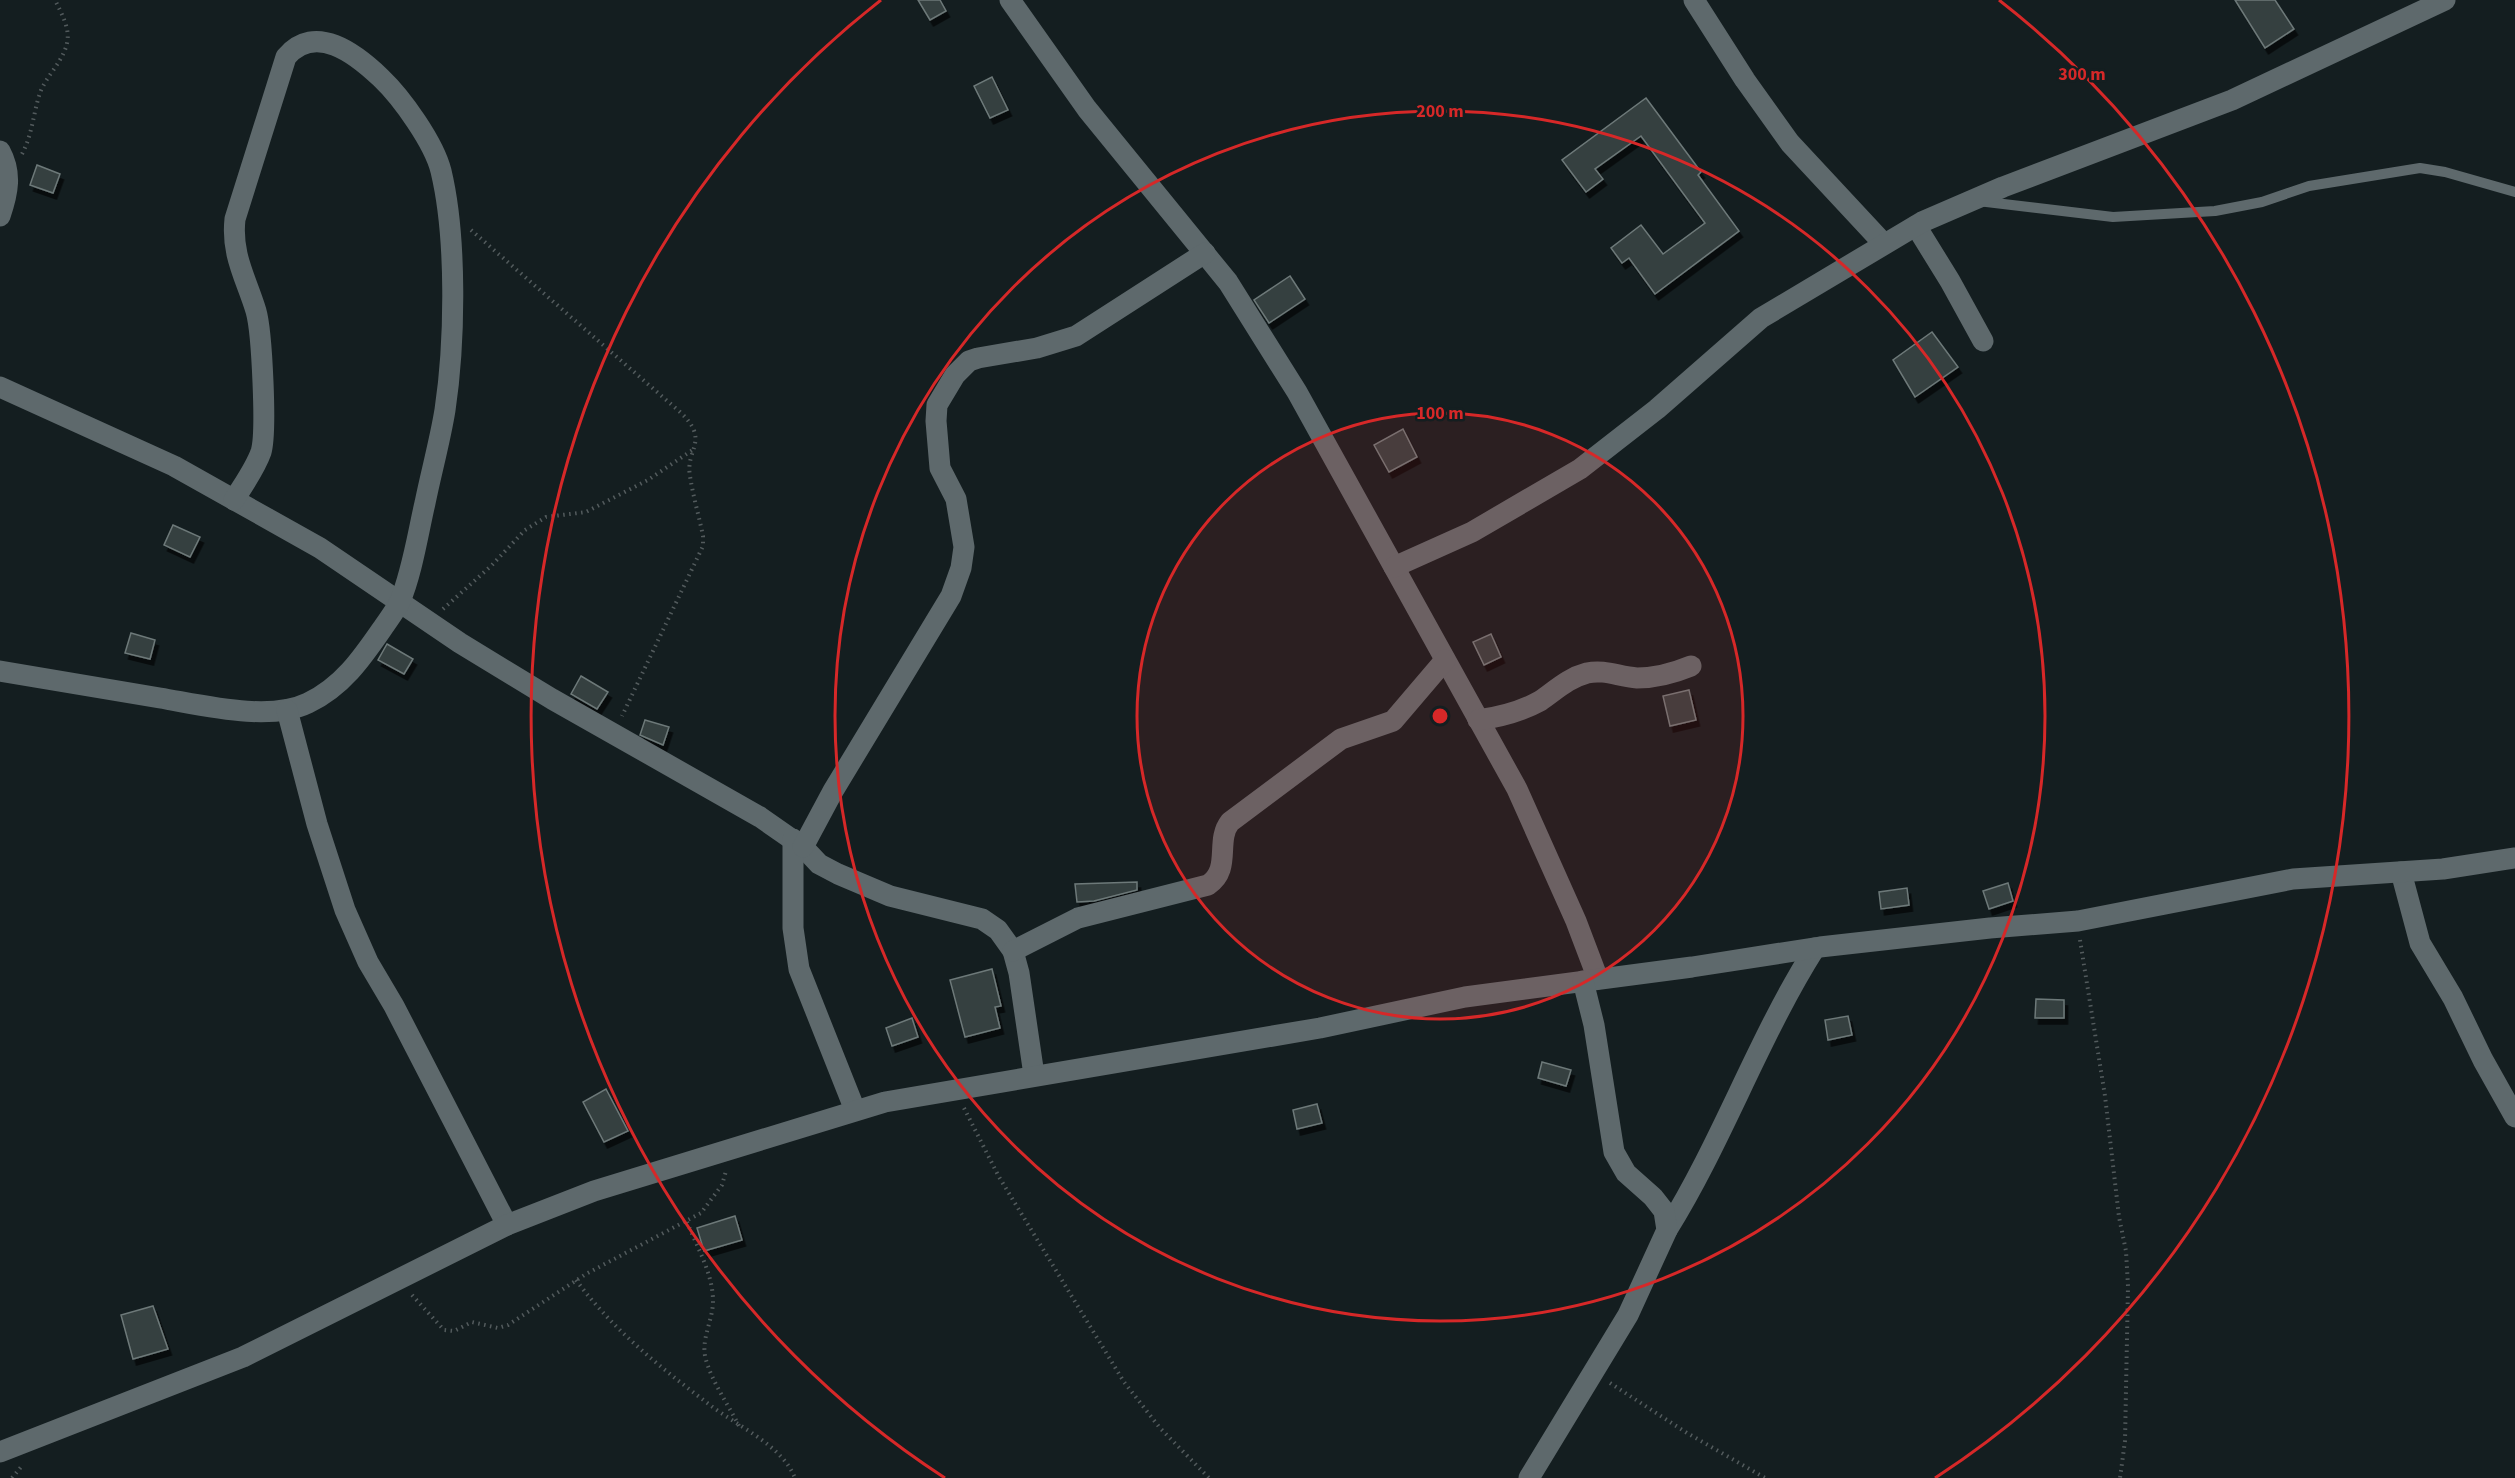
<svg xmlns="http://www.w3.org/2000/svg" width="2515" height="1478" font-family="'Source Sans 3',sans-serif">
	<style>
		.building { fill: #353f3f; stroke: #6d7979; stroke-width: 1.5; filter: url(#shadow) }
		.lines { fill: none; stroke-linecap: round; stroke-linejoin: round }
		.path { stroke: #535b5d; stroke-width: 4; stroke-dasharray: 1.5 4.5; stroke-linecap: butt }
		.service { stroke: #5e696c; stroke-width: 10 }
		.minor { stroke: #5e696c; stroke-width: 21 }
		.ring { fill: none; stroke: #d62828; stroke-width: 3 }
		.centre { fill: #d62828; stroke: #141e20; stroke-width: 3 }
		.ring-label { font-size: 18px; text-anchor: middle; font-weight: bold; fill: #d62828; stroke: #141e20; stroke-width: 5; stroke-linejoin: round; paint-order: stroke }
	</style>
	<defs>
		<filter id="shadow"><feDropShadow dx="3.5" dy="6" stdDeviation="0" flood-color="#0009"/></filter>
	</defs>
	<rect width="100%" height="100%" fill="#141e20"/>
	<!-- building -->
	<g class="building">
		<polygon points="918,0 940,0 946,11 930,20"/>
		<polygon points="2235,0 2275,0 2294,29 2265,48"/>
		<polygon points="992,77 1008,110 990,118 974,86"/>
		<polygon points="1646,98 1701,172 1698,175 1739,231 1655,294 1629,258 1622,263 1611,248 1641,225 1663,254 1705,223 1641,136 1595,169 1603,179 1586,192 1562,160"/>
		<polygon points="37,165 60,174 53,193 30,185"/>
		<polygon points="1290,276 1305,299 1269,323 1254,300"/>
		<polygon points="1932,332 1958,367 1915,397 1893,360"/>
		<polygon points="1403,429 1417,457 1389,472 1374,445"/>
		<polygon points="173,525 200,537 190,557 164,545"/>
		<polygon points="131,633 155,640 150,659 125,653"/>
		<polygon points="1491,634 1501,657 1484,665 1473,642"/>
		<polygon points="387,644 413,659 404,674 378,660"/>
		<polygon points="581,676 608,692 597,709 571,694"/>
		<polygon points="1689,690 1696,720 1670,726 1663,696"/>
		<polygon points="645,720 669,727 663,745 640,735"/>
		<polygon points="1137,882 1137,890 1094,901 1077,902 1075,884"/>
		<polygon points="2008,883 2013,901 1989,909 1983,891"/>
		<polygon points="1907,888 1909,905 1881,909 1879,892"/>
		<polygon points="992,969 1001,1006 995,1007 1000,1028 965,1037 950,980"/>
		<polygon points="2036,999 2064,1000 2064,1018 2035,1018"/>
		<polygon points="1848,1016 1852,1035 1828,1040 1825,1020"/>
		<polygon points="912,1018 918,1037 892,1046 886,1028"/>
		<polygon points="1542,1062 1571,1070 1566,1086 1538,1078"/>
		<polygon points="606,1089 628,1131 604,1142 583,1102"/>
		<polygon points="1317,1104 1322,1123 1297,1129 1293,1110"/>
		<polygon points="735,1216 742,1240 704,1251 697,1228"/>
		<polygon points="153,1306 168,1349 133,1359 121,1315"/>
	</g>
	<g class="lines">
		<!-- path -->
		<g class="path">
			<path d="M22,154c10,-19 11,-38 17,-58 2,-8 8,-17 13,-24 22,-31 19,-40 3,-72"/>
			<path d="M471,230l209,182c31,29 5,37 10,64 3,20 9,40 13,60v10l-81,170"/>
			<polyline points="443,609 492,565 525,530 546,517 586,512 648,480 694,449"/>
			<polyline points="2080,940 2105,1096 2119,1217 2126,1251 2128,1286 2125,1441 2120,1478"/>
			<polyline points="964,1108 999,1177 1124,1382 1160,1428 1209,1478"/>
			<path d="M687,1222c10,25 26,52 26,79 0,20 -13,39 -7,59 7,24 22,44 33,66"/>
			<path d="M576,1280c37,50 85,88 134,125 27,21 72,40 85,73"/>
			<polyline points="412,1295 444,1330 454,1331 472,1322 498,1328 508,1325 586,1274 701,1213 722,1185 726,1171"/>
			<polyline points="1610,1383 1687,1433 1765,1478"/>
			<polyline points="12,1478 21,1467"/>
		</g>
		<!-- service -->
		<polyline class="service" points="1978,201 2113,217 2215,211 2262,202 2309,186 2420,168 2445,172 2515,192"/>
		<!-- minor -->
		<g class="minor">
			<polyline points="1010,0 1087,109 1228,282 1297,392 1517,789 1576,921 1598,979"/>
			<polyline points="1694,0 1745,80 1790,143 1884,244"/>
			<path d="M0,151c12,22 8,42 0,65"/>
			<polyline points="1916,226 1950,281 1983,341"/>
			<polyline points="0,387 174,466 320,548 460,643 552,699 760,817 803,847 819,864 838,874 890,896 982,919 998,930 1013,951 1019,973 1034,1075"/>
			<polyline points="1394,567 1472,532 1580,469 1657,409 1761,318 1922,222 2003,187 2232,100 2445,0"/>
			<path d="M0,671c53,9 106,18 160,27 42,7 109,24 148,5 34,-16 54,-45 74,-74 6,-9 14,-19 18,-28 12,-28 18,-68 25,-98 6,-30 15,-62 20,-93 10,-67 12,-172 -4,-239 -7,-28 -39,-73 -60,-93 -25,-24 -66,-56 -95,-21l-51,162c-4,36 11,59 21,92 6,21 11,122 5,141 -6,17 -18,33 -27,48"/>
			<polyline points="287,710 317,824 345,910 368,962 394,1006 507,1225"/>
			<path d="M1478,720c22,-3 42,-8 62,-19 16,-11 28,-23 47,-28 18,-4 32,4 50,5 19,0 37,-5 54,-12"/>
			<polyline points="793,839 793,928 799,969 855,1110"/>
			<polyline points="803,847 833,791 951,596 961,568 964,547 956,499 940,468 936,421 937,405 955,375 969,361 978,358 1037,348 1076,336 1205,253"/>
			<polyline points="2401,872 2420,943 2453,998 2483,1060 2515,1117"/>
			<path d="M1013,951l65,-33 130,-33c24,-16 7,-44 22,-63l111,-83 52,-18 52,-61"/>
			<path d="M1667,1230c56,-90 91,-192 148,-282"/>
			<polyline points="0,1452 243,1357 507,1225 594,1191 885,1102 1320,1028 1465,997 1692,967 1820,947 1990,928 2078,921 2293,879 2443,869 2515,858"/>
			<polyline points="1529,1478 1628,1315 1667,1230 1664,1211 1653,1197 1626,1173 1614,1152 1594,1025 1583,981"/>
		</g>
	</g>
	<!-- distance rings -->
	<circle cx="1440" cy="716" r="303" fill="#d62828" fill-opacity=".12"/>
	<g class="ring">
		<circle cx="1440" cy="716" r="303"/>
		<circle cx="1440" cy="716" r="605"/>
		<path d="M945 1478A908 908 0 0 1 881 0M1999 0A908 908 0 0 1 1935 1478"/>
	</g>
	<circle cx="1440" cy="716" r="9" class="centre"/>
	<g class="ring-label">
		<text x="2082" y="80">300 m</text>
		<text x="1440" y="117">200 m</text>
		<text x="1440" y="419">100 m</text>
	</g>
</svg>
